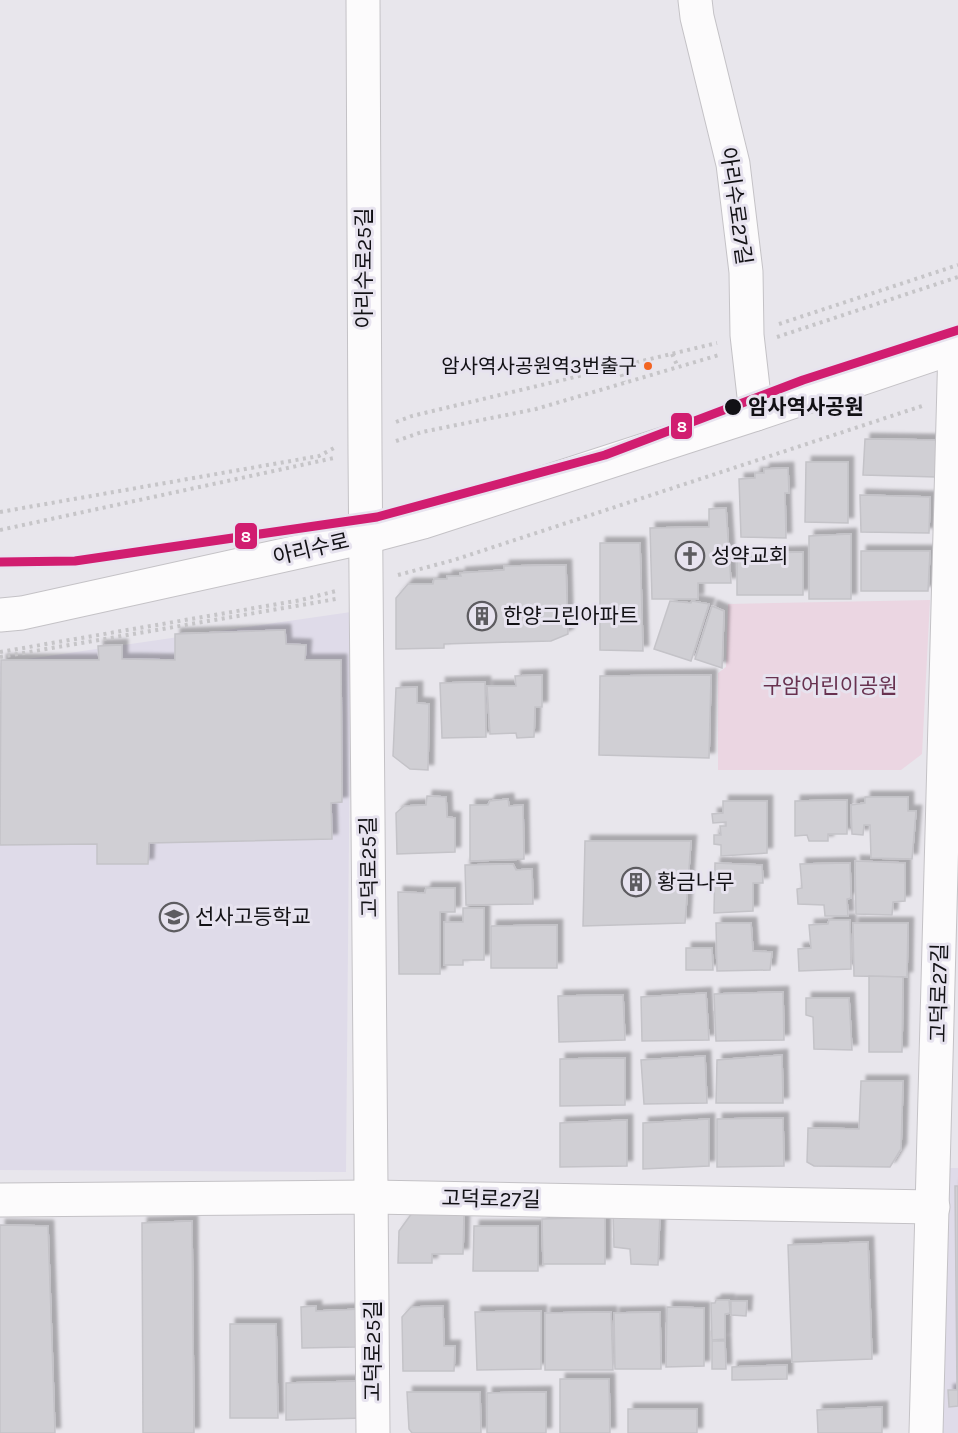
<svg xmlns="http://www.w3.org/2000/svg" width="958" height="1433" font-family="Karla,'Noto Sans KR',sans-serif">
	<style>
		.built { fill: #dfdbe9 }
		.green { fill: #ebd6e2 }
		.building { fill: #d0cfd4; stroke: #c4c3c8; stroke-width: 1.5; filter: url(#shadow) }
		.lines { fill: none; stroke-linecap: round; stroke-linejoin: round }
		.minor-casing { stroke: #c4c2c6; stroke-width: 35 }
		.path { stroke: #c6c5c8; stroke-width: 4; stroke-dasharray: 3 4.5; stroke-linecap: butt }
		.minor { stroke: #fcfbfc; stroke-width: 33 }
		.metro-1-casing { stroke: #e7e3ef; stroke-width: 14 }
		.metro-1 { stroke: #d11d70; stroke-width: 9 }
		.bus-dot { fill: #f26522; stroke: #e7e3ef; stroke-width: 2 }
		.stop-dot { fill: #121115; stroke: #e7e3ef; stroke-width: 2 }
		.labels { text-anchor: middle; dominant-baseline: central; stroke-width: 6; stroke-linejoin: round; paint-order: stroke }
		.bus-label { font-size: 20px; fill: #121115; stroke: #e7e3ef; text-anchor: end }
		.street-label { font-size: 21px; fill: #121115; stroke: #e7e3ef }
		.stop-label { font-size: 21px; font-weight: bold; fill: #121115; stroke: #e7e3ef; text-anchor: start }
		.poi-label { font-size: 21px; fill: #121115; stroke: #e7e3ef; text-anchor: start }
		.park-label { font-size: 21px; fill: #683250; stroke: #e7e3ef }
		.line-badge { stroke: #e7e3ef; stroke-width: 2 }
		.badge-label { font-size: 16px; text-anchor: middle; font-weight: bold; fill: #fff }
	</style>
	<defs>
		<filter id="shadow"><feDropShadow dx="5.5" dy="-5.5" stdDeviation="1.5" flood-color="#0004"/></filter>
	</defs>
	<rect width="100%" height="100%" fill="#e8e6ec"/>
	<!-- built -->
	<g class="built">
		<polygon points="351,612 346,1172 0,1170 0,663"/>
		<polygon points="947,1168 958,1168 958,1433 940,1433"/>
	</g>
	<!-- green -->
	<polygon class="green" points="930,600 922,754 901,770 718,770 718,673 726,667 728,604"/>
	<!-- building -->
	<g class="building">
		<polygon points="865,439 936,440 936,477 863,475"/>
		<polygon points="806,462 848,462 848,523 805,522"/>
		<polygon points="788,468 789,493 785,493 786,538 741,537 739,479 755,478 755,473 764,473 764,469"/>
		<polygon points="860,495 930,497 929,533 861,532"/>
		<polygon points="726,508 731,583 698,583 698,599 652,599 650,528 709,527 709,509"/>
		<polygon points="851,534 851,599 809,599 809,536"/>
		<polygon points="600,543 640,543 643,651 600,650"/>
		<polygon points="861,551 930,551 928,591 861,591"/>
		<polygon points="803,552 803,595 737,595 737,554"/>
		<polygon points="566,565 568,634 551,641 444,644 444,648 396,649 396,598 408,584 433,584 434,579 447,579 447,576 461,576 460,573 504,570 504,566"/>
		<polygon points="670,601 691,603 692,601 709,604 691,661 654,649"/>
		<polygon points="712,606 724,611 722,668 695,659"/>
		<polygon points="285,630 286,644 306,645 305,660 341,660 342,802 331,803 332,839 149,843 148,864 97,864 97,844 0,845 1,660 99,660 98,646 122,645 122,659 175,660 175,634"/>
		<polygon points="542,675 542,707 535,707 534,737 517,738 516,733 490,734 487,686 516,686 515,676"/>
		<polygon points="711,675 709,758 599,755 600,676"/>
		<polygon points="485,682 486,737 442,738 440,683"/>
		<polygon points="417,687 417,703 429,704 428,770 410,769 393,756 396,688"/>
		<polygon points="427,796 446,797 447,817 455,818 455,852 397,854 396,813 404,806 426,805"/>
		<polygon points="865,797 908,797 908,811 916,811 912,859 871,858 870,825 864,825 863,835 852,834 851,805 865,803"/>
		<polygon points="508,799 509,806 523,805 524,859 470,861 470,805 488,805 490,801"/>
		<polygon points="847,800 847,834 828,834 828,841 809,841 807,835 795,836 795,801"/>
		<polygon points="723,801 767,801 767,853 721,856 721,845 714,844 714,835 721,835 720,826 726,826 726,822 713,823 712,814 723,813"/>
		<polygon points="585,841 691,841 685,923 583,926"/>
		<polygon points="855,861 905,863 905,901 893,902 892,915 856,914"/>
		<polygon points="715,863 762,865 763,883 753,883 753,911 714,913"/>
		<polygon points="850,863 851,898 847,899 848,916 825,916 824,905 798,904 797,889 802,888 800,864"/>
		<polygon points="513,864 516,870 532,869 533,904 466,905 465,865"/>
		<polygon points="426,888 455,888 455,912 440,912 440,974 399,974 398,892 425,893"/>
		<polygon points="463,908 484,908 484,960 463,960 463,965 444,965 444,922 463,922"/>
		<polygon points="829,920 850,920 851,969 799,971 798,949 811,948 809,925 828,924"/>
		<polygon points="716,923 751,923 753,951 772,952 770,970 717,971"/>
		<polygon points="853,923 908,923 907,977 854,976"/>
		<polygon points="557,925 557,968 491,968 491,926"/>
		<polygon points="686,948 712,948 713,970 686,970"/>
		<polygon points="869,976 903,977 902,1052 869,1052"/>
		<polygon points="783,992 784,1040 716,1041 714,994"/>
		<polygon points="706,993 709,1040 642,1041 641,997"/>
		<polygon points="623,995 625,1040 559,1042 558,996"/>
		<polygon points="806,998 849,998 852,1050 814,1049 813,1017 806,1015"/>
		<polygon points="782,1055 783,1103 716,1103 717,1060"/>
		<polygon points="705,1056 707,1103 644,1104 641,1060"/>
		<polygon points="625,1058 625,1105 560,1106 560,1059"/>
		<polygon points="861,1081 903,1081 901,1149 890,1167 814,1166 807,1162 808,1128 859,1129"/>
		<polygon points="783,1118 784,1166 717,1167 717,1119"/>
		<polygon points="709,1119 709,1166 643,1169 643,1123"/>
		<polygon points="627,1120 627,1166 560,1167 560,1123"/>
		<polygon points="955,1186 958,1186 958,1406 949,1407 948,1390 957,1390"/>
		<polygon points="613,1212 660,1212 658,1265 631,1264 630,1249 614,1247"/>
		<polygon points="412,1213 464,1213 463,1254 432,1254 432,1263 398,1263 399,1231"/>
		<polygon points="605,1217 605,1264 543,1264 542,1219"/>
		<polygon points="192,1221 194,1433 143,1433 142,1223"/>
		<polygon points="0,1225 48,1226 55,1433 0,1433"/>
		<polygon points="474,1226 538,1226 538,1271 473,1271"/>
		<polygon points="868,1242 872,1359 792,1362 788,1245"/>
		<polygon points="716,1300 729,1300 730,1313 725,1314 725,1339 712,1340 711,1303 715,1303"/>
		<polygon points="731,1301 747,1301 746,1316 731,1315"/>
		<polygon points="316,1306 316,1311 363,1309 356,1347 302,1348 301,1307"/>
		<polygon points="443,1306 444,1346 455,1346 454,1371 403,1371 402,1317 411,1307"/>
		<polygon points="667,1307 704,1308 704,1366 666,1367"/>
		<polygon points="541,1311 541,1369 477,1370 475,1312"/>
		<polygon points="611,1312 613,1370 545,1370 545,1313"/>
		<polygon points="660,1312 661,1369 615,1369 614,1313"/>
		<polygon points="230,1324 276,1324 278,1418 230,1418"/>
		<polygon points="712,1341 725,1341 726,1369 712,1369"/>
		<polygon points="787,1365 787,1379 732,1380 732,1367"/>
		<polygon points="560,1379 609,1379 610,1433 560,1433"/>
		<polygon points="364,1381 365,1418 286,1420 286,1383"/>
		<polygon points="407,1392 480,1392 481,1433 412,1433 409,1429"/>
		<polygon points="546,1392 546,1433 487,1433 487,1393"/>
		<polygon points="882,1407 882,1433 818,1433 817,1410"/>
		<rect x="628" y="1409" width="69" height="24"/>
	</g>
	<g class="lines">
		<!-- minor casing -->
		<g class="minor-casing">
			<g id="minor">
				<polyline points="363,0 365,452 373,1433"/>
				<polyline points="695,0 697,17 733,164 746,272 747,335 756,414"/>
				<polyline points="0,615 22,613 366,537 423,522 756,414 958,346"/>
				<polyline points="0,1200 372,1197 933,1207"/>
				<polyline points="926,1433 955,346"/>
			</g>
		</g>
		<!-- path -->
		<g class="path">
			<polyline points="779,324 958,265"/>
			<polyline points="777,337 958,277"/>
			<polyline points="672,354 678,367"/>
			<polyline points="619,367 624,382"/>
			<polyline points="396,422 412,416 717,343"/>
			<polyline points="396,441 422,432 536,409 719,355"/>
			<polyline points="0,512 319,456 334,448"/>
			<polyline points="0,530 334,458"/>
			<polyline points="398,575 454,560 922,406"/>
			<polyline points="0,652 301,600 336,591"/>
			<polyline points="0,657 336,599"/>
		</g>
		<!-- minor -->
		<use href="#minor" class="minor"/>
		<!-- metro-1 casing -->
		<g class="metro-1-casing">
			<polyline id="metro-1" points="0,562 75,561 377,517 605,455 803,380 958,330"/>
		</g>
		<!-- metro-1 -->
		<use href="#metro-1" class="metro-1"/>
	</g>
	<!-- icons -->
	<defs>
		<g id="church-ring" transform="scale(1.5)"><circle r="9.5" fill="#e7e3ef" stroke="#5d5c60" stroke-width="1.5"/><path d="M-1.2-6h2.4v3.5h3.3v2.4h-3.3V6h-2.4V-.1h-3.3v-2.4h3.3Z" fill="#5d5c60"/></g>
		<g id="building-ring" transform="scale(1.5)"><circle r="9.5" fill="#e7e3ef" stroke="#5d5c60" stroke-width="1.5"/><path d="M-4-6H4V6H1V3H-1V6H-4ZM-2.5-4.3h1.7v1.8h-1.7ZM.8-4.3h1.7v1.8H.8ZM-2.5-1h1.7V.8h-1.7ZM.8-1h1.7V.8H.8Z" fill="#5d5c60"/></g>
		<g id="school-ring" transform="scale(1.5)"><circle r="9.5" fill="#e7e3ef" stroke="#5d5c60" stroke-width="1.5"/><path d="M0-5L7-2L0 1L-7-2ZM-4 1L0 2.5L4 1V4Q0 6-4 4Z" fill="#5d5c60"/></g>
	</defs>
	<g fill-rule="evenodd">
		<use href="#church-ring" x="690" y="556"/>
		<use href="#building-ring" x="482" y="616"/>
		<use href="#building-ring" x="636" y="882"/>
		<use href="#school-ring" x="174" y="917"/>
	</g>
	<!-- markers -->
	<circle class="bus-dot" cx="648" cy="366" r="5"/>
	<circle class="stop-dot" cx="733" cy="407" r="9"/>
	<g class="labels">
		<!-- bus labels -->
		<g class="bus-label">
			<text x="637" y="366">암사역사공원역3번출구</text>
		</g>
		<!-- street labels -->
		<g class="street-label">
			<text transform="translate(736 206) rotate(82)">아리수로27길</text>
			<text transform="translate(364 268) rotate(-90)">아리수로25길</text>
			<text transform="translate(311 549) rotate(-13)">아리수로</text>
			<text transform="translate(369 867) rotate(-91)">고덕로25길</text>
			<text transform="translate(939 993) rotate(-89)">고덕로27길</text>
			<text transform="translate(491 1199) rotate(1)">고덕로27길</text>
			<text transform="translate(373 1351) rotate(-90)">고덕로25길</text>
		</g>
		<!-- stop labels -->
		<g class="stop-label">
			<text x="748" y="407">암사역사공원</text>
		</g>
		<!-- poi labels -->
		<g class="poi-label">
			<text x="711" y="556">성약교회</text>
			<text x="503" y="616">한양그린아파트</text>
			<text x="657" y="882">황금나무</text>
			<text x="195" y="917">선사고등학교</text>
		</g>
		<!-- park labels -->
		<g class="park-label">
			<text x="830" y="686">구암어린이공원</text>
		</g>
	</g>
	<g class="line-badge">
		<rect x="670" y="412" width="23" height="28" rx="6" fill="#d11d70"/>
		<rect x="234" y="522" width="24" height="28" rx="6" fill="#d11d70"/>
	</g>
	<g class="badge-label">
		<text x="682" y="432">8</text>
		<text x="246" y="542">8</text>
	</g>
</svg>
